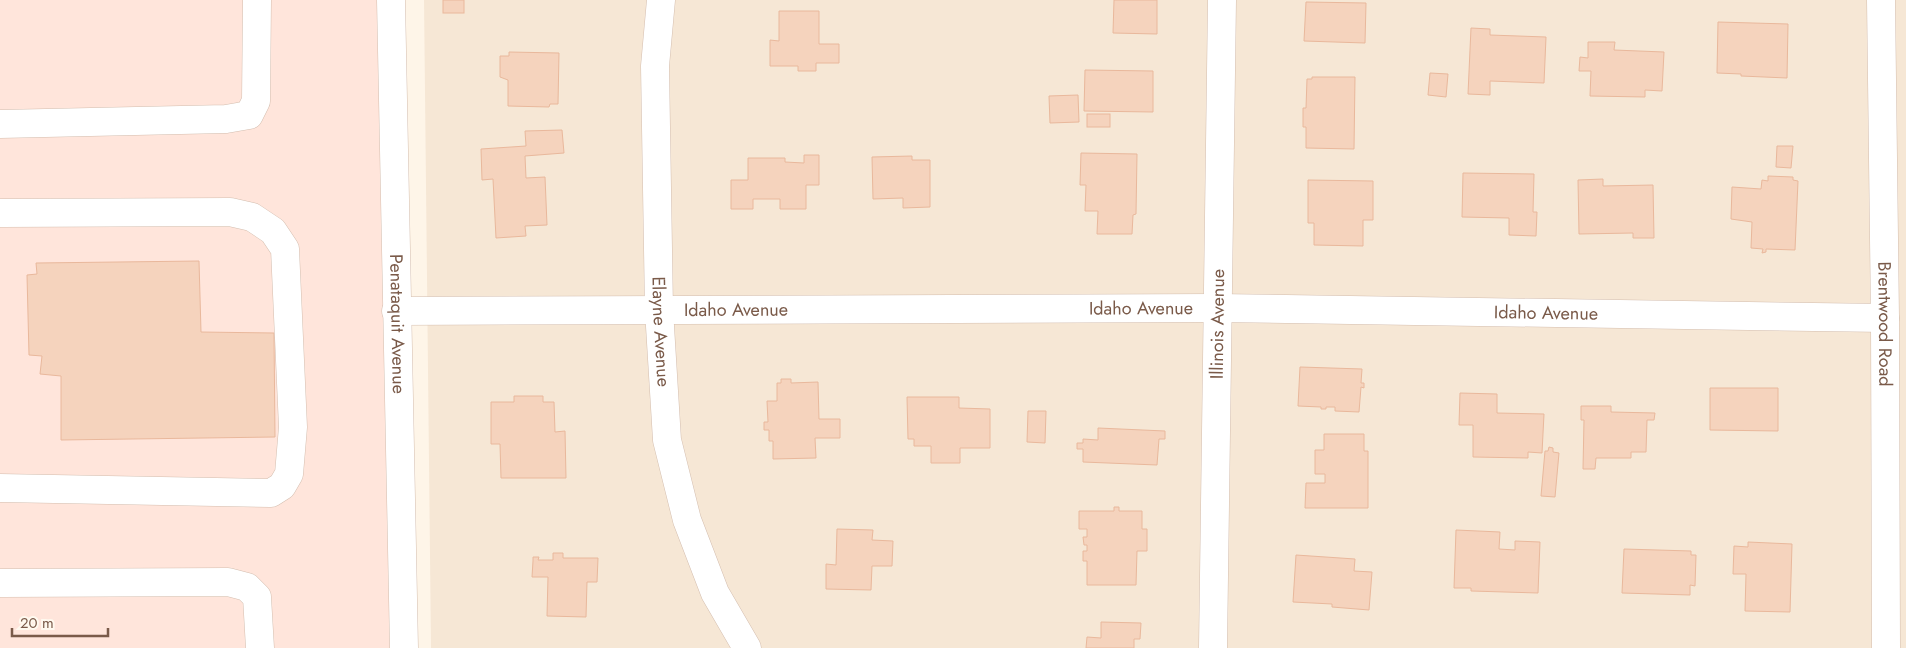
<svg xmlns="http://www.w3.org/2000/svg" width="1906" height="648" font-family="Jost,sans-serif">
	<style>
		.residential { fill: #f6e7d5 }
		.commercial { fill: #ffe5db }
		.building { fill: #f5d3bd; stroke: #e9b89c }
		.lines { fill: none; stroke-linecap: round; stroke-linejoin: round }
		.minor-casing { stroke: #d4beaf; stroke-width: 29 }
		.minor { stroke: #fff; stroke-width: 28 }
		.labels { text-anchor: middle; dominant-baseline: central; stroke-width: 4; stroke-linejoin: round; paint-order: stroke }
		.street-label { font-size: 18px; fill: #7a5a49; stroke: #fff9ef }
	</style>
	<rect width="100%" height="100%" fill="#fef5e8"/>
	<!-- residential -->
	<polygon class="residential" points="424,0 1906,0 1906,648 431,648"/>
	<!-- commercial -->
	<polygon class="commercial" points="0,0 391,0 404,648 0,648"/>
	<!-- building -->
	<g class="building">
		<rect x="443" y="0" width="21" height="13"/>
		<polygon points="1114,0 1157,0 1157,34 1113,33"/>
		<polygon points="1306,2 1366,3 1365,43 1304,41"/>
		<polygon points="779,11 819,11 819,44 839,44 839,63 816,63 816,71 798,71 798,66 770,66 770,40 779,41"/>
		<polygon points="1718,22 1788,24 1787,78 1741,76 1741,74 1717,73"/>
		<polygon points="1471,28 1490,29 1490,35 1546,37 1544,83 1490,81 1490,95 1468,94"/>
		<polygon points="1588,42 1615,42 1614,50 1664,52 1662,91 1645,90 1645,97 1590,96 1591,71 1579,71 1580,57 1588,58"/>
		<polygon points="509,52 559,53 558,104 550,104 549,107 508,106 508,80 500,77 500,56 509,56"/>
		<polygon points="1085,70 1153,71 1153,112 1084,111"/>
		<polygon points="1430,73 1448,74 1446,97 1428,95"/>
		<polygon points="1312,77 1355,77 1354,149 1306,148 1306,127 1303,127 1303,108 1306,108 1307,79 1312,79"/>
		<polygon points="1078,95 1079,122 1050,123 1049,96"/>
		<rect x="1087" y="114" width="23" height="13"/>
		<polygon points="562,130 564,153 525,156 526,178 545,177 547,225 525,226 526,236 496,238 493,179 482,180 481,149 526,146 525,131"/>
		<polygon points="1777,146 1793,146 1791,168 1776,167"/>
		<polygon points="1081,153 1137,154 1136,214 1133,215 1132,234 1097,234 1098,211 1085,211 1086,185 1080,185"/>
		<polygon points="804,155 819,155 819,185 806,185 806,209 780,209 780,199 753,199 753,209 731,209 731,180 748,180 748,158 785,158 785,162 804,163"/>
		<polygon points="912,156 912,160 930,160 930,207 903,208 903,198 873,199 872,157"/>
		<polygon points="1463,173 1534,174 1533,212 1537,212 1536,236 1509,235 1509,218 1462,217"/>
		<polygon points="1768,176 1793,177 1793,180 1798,181 1795,250 1766,249 1766,252 1762,253 1763,249 1751,248 1752,222 1731,219 1732,187 1761,189 1762,180 1768,181"/>
		<polygon points="1603,179 1603,186 1653,185 1654,238 1633,238 1633,233 1579,234 1578,180"/>
		<polygon points="1308,180 1373,181 1373,220 1363,220 1363,246 1314,245 1314,223 1308,223"/>
		<polygon points="199,261 201,332 274,333 275,437 61,440 61,376 40,374 42,356 29,355 27,275 37,274 36,263"/>
		<polygon points="1300,367 1362,369 1361,383 1364,383 1364,388 1361,387 1359,412 1335,411 1335,407 1326,407 1326,409 1321,409 1321,407 1298,406"/>
		<polygon points="781,379 791,379 791,383 818,382 819,419 840,419 840,438 815,438 816,458 773,459 773,441 769,441 769,430 764,430 764,422 768,422 767,401 777,401 777,383 781,383"/>
		<polygon points="1710,388 1778,388 1778,431 1710,430"/>
		<polygon points="1460,393 1497,394 1497,413 1544,414 1542,453 1528,452 1528,458 1473,457 1473,425 1459,425"/>
		<polygon points="514,396 543,396 543,402 554,402 555,432 565,431 566,478 501,478 500,444 491,444 491,402 514,402"/>
		<polygon points="907,397 959,397 959,408 990,409 990,448 960,448 960,463 931,463 931,446 914,446 914,439 908,439"/>
		<polygon points="1581,406 1611,406 1611,412 1655,413 1654,420 1647,420 1646,452 1631,452 1631,458 1596,458 1595,469 1583,469 1584,420 1581,420"/>
		<polygon points="1028,411 1046,411 1045,443 1027,442"/>
		<polygon points="1098,428 1165,431 1165,439 1159,439 1157,465 1083,462 1083,449 1077,449 1077,443 1083,443 1083,439 1098,440"/>
		<polygon points="1324,434 1364,434 1364,451 1368,451 1368,508 1305,508 1306,483 1325,483 1325,474 1315,474 1315,450 1324,450"/>
		<polygon points="1549,447 1553,448 1553,452 1559,453 1555,497 1541,496 1545,451 1548,451"/>
		<polygon points="1114,507 1119,507 1119,511 1142,511 1142,529 1147,529 1147,551 1137,551 1136,585 1087,585 1087,561 1083,561 1083,551 1087,551 1087,545 1084,545 1083,537 1087,537 1087,529 1079,529 1079,511 1114,511"/>
		<polygon points="837,529 873,530 872,540 893,541 892,566 872,566 871,590 826,589 826,564 836,565"/>
		<polygon points="1456,530 1500,532 1499,549 1515,550 1515,541 1540,542 1538,593 1471,591 1471,588 1454,588"/>
		<polygon points="1748,542 1792,544 1790,612 1745,611 1746,574 1733,574 1734,546 1748,547"/>
		<polygon points="1624,549 1691,551 1691,555 1696,555 1695,586 1690,585 1690,595 1622,593"/>
		<polygon points="553,553 563,553 563,558 598,558 597,582 587,582 586,617 547,616 548,577 532,577 533,561 533,557 539,557 538,560 553,560"/>
		<polygon points="1296,555 1355,559 1354,571 1372,572 1369,610 1332,607 1332,604 1293,602"/>
		<polygon points="1101,622 1141,623 1140,639 1134,639 1134,648 1086,648 1087,637 1101,638"/>
	</g>
	<g class="lines">
		<!-- minor casing -->
		<g class="minor-casing">
			<g id="minor">
				<path id="s1" d="M391,0l13,648"/>
				<path id="s2" d="M661,0l-6,66 4,244 8,130 20,80 28,73 32,55"/>
				<path id="s3" d="M1881,0l4,318 1,330"/>
				<polyline points="0,124 226,119 249,115 256,101 257,0"/>
				<polyline points="0,213 230,212 252,217 273,231 285,249 293,427 289,474 282,486 271,493 0,488"/>
				<path id="s4" d="M396,311l821,-3 668,10"/>
				<polyline points="0,583 228,582 247,587 257,597 260,648"/>
				<path id="s5" d="M1213,648l9,-648"/>
			</g>
		</g>
		<!-- minor -->
		<use href="#minor" class="minor"/>
	</g>
	<g class="labels">
		<!-- street labels -->
		<g class="street-label">
			<text stroke="none"><textPath href="#s4" startOffset="745">Idaho Avenue</textPath></text>
			<text stroke="none"><textPath href="#s4" startOffset="340">Idaho Avenue</textPath></text>
			<text stroke="none"><textPath href="#s4" startOffset="1150">Idaho Avenue</textPath></text>
			<text stroke="none"><textPath href="#s1" startOffset="324">Penataquit Avenue</textPath></text>
			<text stroke="none"><textPath href="#s5" startOffset="324">Illinois Avenue</textPath></text>
			<text stroke="none"><textPath href="#s3" startOffset="324">Brentwood Road</textPath></text>
			<text stroke="none"><textPath href="#s2" startOffset="332">Elayne Avenue</textPath></text>
		</g>
	</g>
	<!-- scale -->
	<path d="M12 628v8h96v-8" fill="none" stroke="#7a5a49" stroke-width="2.5"/>
	<text x="20" y="628" font-size="15" fill="#7a5a49" stroke="#fff9ef" stroke-width="4" paint-order="stroke">20 m</text>
</svg>
